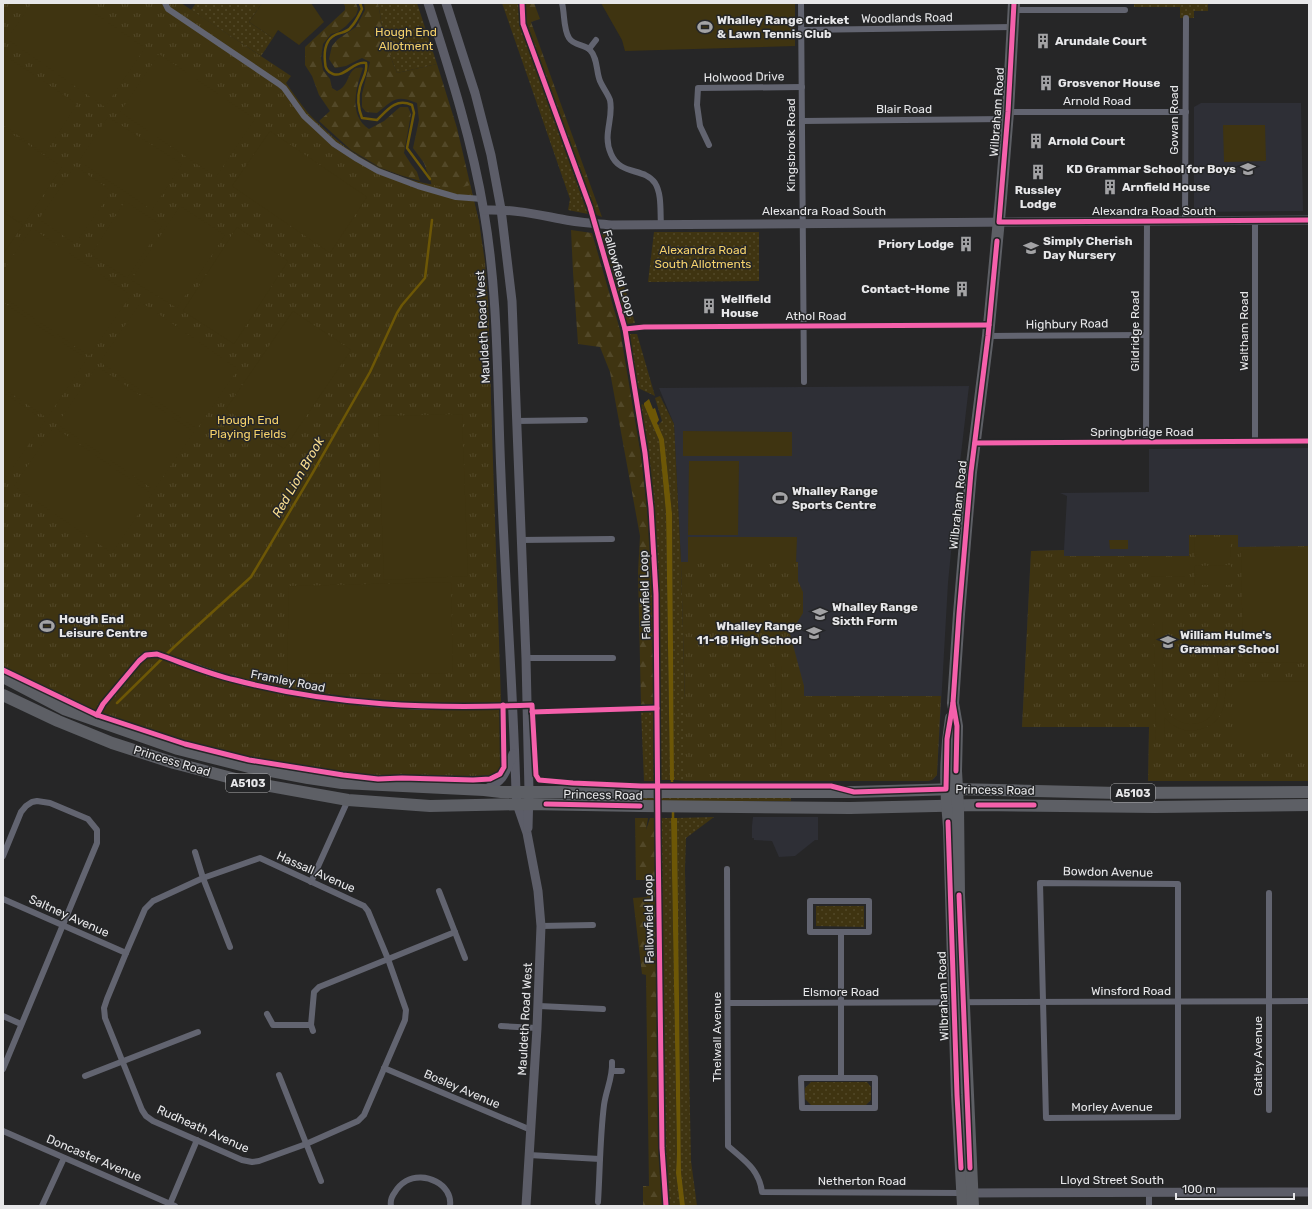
<svg xmlns="http://www.w3.org/2000/svg" width="1312" height="1209" font-family="Rubik,sans-serif">
	<style>
		.built { fill: #2e2f36 }
		.grass { fill: url(#grass-dots) }
		.forest { fill: url(#forest-firs) }
		.park { fill: url(#park-tufts) }
		.pitch { fill: #3f3411; fill-rule: evenodd }
		.water { fill: #6d5706 }
		.lines { fill: none; stroke-linecap: round; stroke-linejoin: round }
		.stream { stroke: #6d5706; stroke-width: 2.5 }
		.street { stroke: #626470; stroke-width: 6 }
		.secondary { stroke: #5c5d68; stroke-width: 9 }
		.highway { stroke: #5d5f65; stroke-width: 12 }
		.cycleway-casing { stroke: #252628; stroke-width: 8 }
		.cycleway { stroke: #f560ab; stroke-width: 5 }
		.labels { text-anchor: middle; dominant-baseline: central; stroke-width: 3; stroke-linejoin: round; paint-order: stroke }
		.shield { fill: #252628; stroke: #adadaf; stroke-width: 1 }
		.shield-label { font-size: 11px; font-weight: bold; fill: #e7e7e9 }
		.street-label { font-size: 12px; fill: #e7e7e9; stroke: #252628 }
		.poi-label { font-size: 12px; font-weight: bold; fill: #e7e7e9; stroke: #252628; text-anchor: start }
		.park-label { font-size: 12px; fill: #f5d16a; stroke: #252628 }
		.water-label { font-size: 13px; font-style: italic; fill: #f9dd8e; stroke: #252628 }
	</style>
	<defs>
		<pattern id="grass-dots" width="8" height="8" patternUnits="userSpaceOnUse"><rect width="8" height="8" fill="#3f3411"/><path d="M2 2h.1M6 6h.1" fill="none" stroke="#524828" stroke-width="1.8" stroke-linecap="round"/></pattern>
		<pattern id="forest-firs" width="22" height="20" patternUnits="userSpaceOnUse"><rect width="22" height="20" fill="#3f3411"/><path d="M5 1l3.5 6h-7zM16 11l3.5 6h-7z" fill="#524828"/></pattern>
		<pattern id="park-tufts" width="24" height="20" patternUnits="userSpaceOnUse"><rect width="24" height="20" fill="#3f3411"/><path d="M3 7l-1-3M5 7V3M7 7l1-3M15 17l-1-3M17 17v-4M19 17l1-3" fill="none" stroke="#524828"/></pattern>
	</defs>
	<rect width="100%" height="100%" fill="#262627"/>
	<!-- built -->
	<g class="built">
		<polygon points="1201,103 1301,103 1303,211 1194,212 1194,107"/>
		<polygon points="969,386 959,471 948,583 937,775 934,779 928,781 685,781 685,701 681,562 674,424 659,388"/>
		<polygon points="1309,448 1309,781 1148,781 1149,727 1022,727 1031,551 1064,550 1067,496 1060,493 1149,492 1149,449"/>
		<polygon points="753,817 818,817 818,840 815,840 795,856 779,857 772,841 754,840 754,838 752,838 752,826"/>
	</g>
	<!-- grass -->
	<g class="grass">
		<polygon points="196,3 262,3 249,22 273,38 261,56 191,10"/>
		<polygon points="378,3 417,3 437,64 397,73 385,43"/>
		<polygon points="502,3 518,3 520,25 588,214 568,210 570,199"/>
		<polygon points="1128,3 1208,3 1208,11 1194,11 1194,18 1180,18 1180,7 1134,7 1134,3"/>
		<polygon points="654,232 759,232 759,281 648,282"/>
		<polygon points="600,233 609,234 635,323 626,324"/>
		<polygon points="628,334 637,334 655,396 638,388"/>
		<polygon points="660,396 674,424 681,562 685,701 685,781 674,780 672,513 664,439 658,425 662,421 655,398"/>
		<polygon points="642,404 644,405 659,440 666,513 670,780 660,780 658,611 654,502 647,441 640,407"/>
		<polygon points="641,711 653,711 654,781 644,781"/>
		<polygon points="791,796 791,801 634,801 634,797"/>
		<polygon points="714,817 686,838 685,870 691,1161 697,1206 685,1206 681,1172 677,818"/>
		<polygon points="659,818 671,818 677,1152 676,1173 680,1206 668,1206 665,1165"/>
		<polygon points="816,906 864,906 864,927 816,926"/>
		<polygon points="811,1082 867,1082 871,1087 871,1100 866,1105 811,1105 805,1099 805,1088"/>
	</g>
	<!-- forest -->
	<g class="forest">
		<path d="M343,3h13l2,6 -2,6 -10,11 -8,6 -7,2 -8,10 -2,14 2,12 7,9 2,9 5,3c2,-1 4,-2 6,-4 7,-7 6,-22 20,-19 -7,19 -15,47 6,61l15,-8 16,-14h8l3,7 -7,39 7,11 6,8 3,9 -20,-6 -19,-7 -30,-18 -32,-29 11,-10 -11,-16 -7,-19 -7,-11v-18l40,-37v-4z"/>
		<path d="M364,3h14l7,40 12,30 40,-9 20,64 22,94 9,77 4,139 -54,-208 -7,-48 -7,-19 -11,-15 6,-28 -2,-17c-21,-9 -24,-3 -40,10l-11,-1 -4,-5v-13l8,-32 -8,-4 -16,8 -11,2 -6,-9 3,-13 6,-7 18,-12 9,-17z"/>
		<polygon points="524,3 534,3 540,19 531,22 602,217 594,214 524,21"/>
		<polygon points="571,230 592,233 620,330 641,456 651,544 654,706 641,706 638,572 640,536 610,372 600,347 578,344 573,272"/>
		<polygon points="635,818 648,818 646,830 650,818 655,818 660,1144 662,1206 643,1206 643,1186 649,1186 646,975 642,974 633,898 647,897 648,880 636,880"/>
	</g>
	<!-- park -->
	<g class="park">
		<path d="M3,3h178l110,73 -5,7c7,10 14,20 22,30 7,8 16,15 24,23 30,25 58,40 97,48 14,3 27,6 41,1l9,37 6,40 3,50 15,449c-3,14 -7,18 -21,19l-80,-3 -17,1h-21l-39,-5 -72,-13 -62,-16 -57,-18 -77,-32 -54,-25z"/>
		<polygon points="1189,535 1238,535 1238,547 1309,546 1309,781 1148,781 1149,727 1022,727 1031,551 1064,550 1064,556 1189,556"/>
		<polygon points="681,562 798,562 798,581 803,592 803,613 790,634 804,686 804,696 941,696 937,775 932,780 928,781 685,781 685,701"/>
	</g>
	<!-- pitch -->
	<g class="pitch">
		<polygon points="32,3 80,3 145,48 105,107 7,39"/>
		<polygon points="262,3 311,3 324,22 299,45 278,30 273,38 249,22"/>
		<polygon points="601,3 795,3 795,46 625,51 622,40"/>
		<polygon points="3,54 77,104 45,154 3,125"/>
		<polygon points="159,54 255,119 216,177 120,112"/>
		<polygon points="108,117 182,164 152,210 79,161"/>
		<polygon points="1223,125 1265,125 1266,161 1224,162"/>
		<polygon points="3,128 62,167 24,224 3,209"/>
		<polygon points="270,131 367,197 330,253 232,186"/>
		<polygon points="75,166 112,191 75,244 39,219"/>
		<polygon points="125,201 162,226 127,278 91,255"/>
		<polygon points="180,206 225,235 177,308 131,280"/>
		<polygon points="3,212 23,225 3,254"/>
		<polygon points="237,227 288,261 234,344 183,311"/>
		<polygon points="32,228 131,295 89,356 3,297 3,271"/>
		<polygon points="3,302 87,359 47,418 3,388"/>
		<polygon points="141,302 238,369 197,429 100,362"/>
		<polygon points="293,311 351,350 284,449 226,409"/>
		<polygon points="97,366 194,432 154,490 57,424"/>
		<polygon points="3,392 45,421 4,480 3,480"/>
		<polygon points="462,414 468,576 384,580 378,416"/>
		<polygon points="54,427 152,494 112,553 14,486"/>
		<polygon points="683,431 792,432 792,456 683,456"/>
		<polygon points="689,461 739,461 738,535 688,535"/>
		<polygon points="688,537 797,537 796,562 688,562"/>
		<polygon points="1194,538 1230,538 1231,557 1195,557"/>
		<polygon points="1109,540 1128,540 1128,549 1110,549"/>
		<polygon points="1309,549 1309,662 1243,663 1241,550"/>
		<polygon points="1151,559 1186,559 1186,576 1151,577"/>
		<polygon points="1231,565 1231,585 1195,585 1194,566"/>
		<polygon points="451,582 453,673 287,674 289,586"/>
		<path d="M1154,622h8l1,24c7,-8 14,-14 25,-14 18,-2 32,9 36,26 2,7 1,15 1,22 1,24 0,44 -28,50 -13,3 -24,-3 -33,-13l1,23h-9zM1191,638c27,3 27,21 28,43 0,20 -2,42 -27,43 -14,0 -27,-10 -29,-23 -1,-8 0,-17 0,-25 0,-8 -2,-17 2,-24 6,-9 16,-13 26,-14z"/>
		<polygon points="775,664 781,664 782,748 776,749"/>
		<polygon points="1309,681 1309,752 1236,752 1236,682"/>
	</g>
	<!-- water -->
	<g class="water">
		<polygon points="649,399 653,409 655,408 659,420 657,423 658,425 664,439 672,513 674,780 670,780 666,513 659,440 644,405 644,403"/>
		<polygon points="671,818 677,818 681,1172 685,1206 680,1206 676,1173 677,1152"/>
	</g>
	<g class="lines">
		<!-- stream -->
		<g class="stream">
			<path d="M360,3l2,6c-3,6 -6,13 -11,18 -4,6 -10,5 -16,8 -10,5 -11,17 -10,27 0,5 2,10 8,12 11,4 20,-13 33,-11 2,9 -4,16 -6,24 -3,11 -2,21 2,31l15,2c11,-11 19,-22 35,-15l2,8 -7,35 23,31"/>
			<polyline points="117,703 174,647 251,577 312,474 370,372 397,313 402,305 425,278 432,220"/>
			<polyline points="672,777 672,788"/>
			<polyline points="673,809 673,820"/>
		</g>
		<!-- street -->
		<g class="street">
			<polyline points="165,3 168,9 279,84 284,88 304,116 318,129 334,144 357,159 378,171 418,186 456,197 482,199"/>
			<path d="M562,3c3,12 1,25 7,35 5,8 15,6 21,12 8,8 6,22 10,31 3,7 8,13 10,19 4,19 -8,34 1,54 9,22 33,13 44,29 7,11 5,29 6,42"/>
			<polyline points="801,3 804,382"/>
			<polyline points="1013,10 1125,10"/>
			<polyline points="801,30 1013,27"/>
			<polyline points="589,49 596,40"/>
			<polyline points="1008,112 1186,112"/>
			<polyline points="802,121 1007,119"/>
			<polyline points="709,145 700,126 697,105 698,88 802,87"/>
			<polyline points="1185,221 1186,18"/>
			<polyline points="644,327 989,325"/>
			<polyline points="988,336 1146,335"/>
			<polyline points="516,421 585,420"/>
			<polyline points="1255,441 1255,220"/>
			<polyline points="1146,442 1147,221"/>
			<polyline points="975,443 1309,441"/>
			<polyline points="520,540 612,539"/>
			<polyline points="157,654 235,680 309,696 374,704 423,707 470,707 509,705"/>
			<polyline points="526,658 613,658"/>
			<polyline points="195,852 203,878 230,947"/>
			<polyline points="3,856 21,812 26,806 32,802 37,801 50,803 88,819 97,830 97,843 3,1069"/>
			<polygon points="260,858 364,906 368,911 388,959 406,1010 405,1020 364,1115 358,1121 306,1144 259,1161 252,1162 242,1160 153,1121 146,1116 142,1110 105,1018 104,1008 107,999 126,953 145,909 153,901 203,878"/>
			<path d="M727,869l1,277c16,14 31,23 34,46l200,1"/>
			<polyline points="311,882 348,800"/>
			<polygon points="1040,883 1178,884 1178,1117 1046,1118"/>
			<polyline points="439,891 465,958"/>
			<polyline points="1269,893 1269,1110"/>
			<polyline points="3,899 126,953"/>
			<rect x="810" y="901" width="59" height="31"/>
			<polyline points="541,926 593,925"/>
			<polyline points="728,1003 1309,1001"/>
			<polyline points="539,1006 603,1009"/>
			<polyline points="267,1014 273,1025 311,1025"/>
			<polyline points="3,1016 21,1024"/>
			<polyline points="501,1026 537,1028"/>
			<polyline points="313,1031 311,1025 314,992 319,987 455,932"/>
			<polyline points="384,1068 531,1130"/>
			<polyline points="613,1071 622,1071"/>
			<polyline points="279,1075 321,1181"/>
			<polyline points="85,1076 198,1032"/>
			<polygon points="801,1078 875,1078 875,1108 802,1108"/>
			<polyline points="841,1078 841,932"/>
			<polyline points="3,1131 175,1206"/>
			<polyline points="529,1155 600,1159"/>
			<path d="M598,1202c2,-32 2,-65 6,-97 2,-15 9,-28 8,-43"/>
			<polyline points="170,1204 197,1140"/>
			<polyline points="42,1206 64,1158"/>
			<path d="M391,1206c-1,-5 1,-10 4,-14 3,-5 6,-8 11,-11 18,-10 47,3 44,25"/>
			<polyline points="1149,1206 1149,1192"/>
		</g>
		<!-- secondary -->
		<g class="secondary">
			<path d="M428,3c22,69 44,137 56,209 15,87 13,175 17,263 4,106 12,211 15,317l1,12 10,29 11,58 3,35 -4,102 -11,178"/>
			<polyline points="446,3 475,93 491,155 501,209 512,301 526,658 529,792 528,828"/>
			<path d="M484,210c29,-1 50,4 77,9 17,4 34,4 50,6l698,-5"/>
			<path d="M484,790c20,-9 21,-16 29,-36"/>
			<polyline points="968,1193 1309,1192"/>
		</g>
		<!-- highway -->
		<g class="highway">
			<polyline points="3,677 64,709 178,749 249,767 308,778 342,783 484,790 501,792 854,792 957,789 1118,793 1309,792"/>
			<polyline points="3,695 58,721 112,743 174,763 247,782 348,800 430,806 528,804 640,806 850,808 978,805 1155,807 1309,805"/>
			<path d="M951,718c-6,36 -6,73 -2,109l8,268 6,111"/>
			<polyline points="973,1206 959,895 958,806 956,771 957,726 953,703 959,614 966,530 971,472 988,336 1001,198 1008,112 1014,3"/>
		</g>
		<!-- cycleway casing -->
		<g class="cycleway-casing">
			<g id="cycleway">
				<polyline points="522,3 523,24 590,207 625,329 645,453 651,508 656,594 658,836 662,1148 666,1206"/>
				<polyline points="1014,3 1008,112 999,222 1309,220"/>
				<polyline points="625,329 644,327 989,325"/>
				<polyline points="975,443 1309,441"/>
				<polyline points="3,670 97,715 185,744 249,760 343,775 378,779 402,778 473,780 490,779 500,774 504,767 503,705"/>
				<polyline points="532,712 657,708"/>
				<path d="M97,715l6,-11 36,-43 7,-6 11,-1c26,9 52,20 78,26 99,26 195,29 297,25l4,70 3,5 34,3 68,3h190l23,6 92,-3 1,-50 6,-36"/>
				<polyline points="956,771 957,726 953,703 959,614 971,472 988,336 997,241"/>
				<polyline points="546,804 640,806"/>
				<polyline points="978,805 1034,805"/>
				<polyline points="948,822 957,1095 961,1168"/>
				<polyline points="959,895 970,1168"/>
			</g>
		</g>
		<!-- cycleway -->
		<use href="#cycleway" class="cycleway"/>
	</g>
	<!-- icons -->
	<defs>
		<g id="stadium-bare" transform="scale(1.2)"><path d="M0-5a6.5 5 0 1 0 0 10a6.5 5 0 1 0 0-10ZM-3.5-1.8h7v3.6h-7Z" fill="#a3a3a5" stroke="#252628" stroke-width="2.5" paint-order="stroke"/></g>
		<g id="building-bare" transform="scale(1.2)"><path d="M-4-6H4V6H1V3H-1V6H-4ZM-2.5-4.3h1.7v1.8h-1.7ZM.8-4.3h1.7v1.8H.8ZM-2.5-1h1.7V.8h-1.7ZM.8-1h1.7V.8H.8Z" fill="#a3a3a5" stroke="#252628" stroke-width="2.5" paint-order="stroke"/></g>
		<g id="school-bare" transform="scale(1.2)"><path d="M0-5L7-2L0 1L-7-2ZM-4 1L0 2.5L4 1V4Q0 6-4 4Z" fill="#a3a3a5" stroke="#252628" stroke-width="2.5" paint-order="stroke"/></g>
		<g id="university-bare" transform="scale(1.2)"><path d="M0-5L7-2L0 1L-7-2ZM-4 1L0 2.5L4 1V4Q0 6-4 4Z" fill="#a3a3a5" stroke="#252628" stroke-width="2.5" paint-order="stroke"/></g>
	</defs>
	<g fill-rule="evenodd">
		<use href="#stadium-bare" x="705" y="27"/>
		<use href="#building-bare" x="1043" y="41"/>
		<use href="#building-bare" x="1046" y="83"/>
		<use href="#building-bare" x="1036" y="141"/>
		<use href="#school-bare" x="1248" y="169"/>
		<use href="#building-bare" x="1038" y="172"/>
		<use href="#building-bare" x="1110" y="187"/>
		<use href="#building-bare" x="966" y="244"/>
		<use href="#school-bare" x="1031" y="248"/>
		<use href="#building-bare" x="962" y="289"/>
		<use href="#building-bare" x="709" y="306"/>
		<use href="#stadium-bare" x="780" y="498"/>
		<use href="#university-bare" x="820" y="614"/>
		<use href="#stadium-bare" x="47" y="626"/>
		<use href="#school-bare" x="814" y="633"/>
		<use href="#school-bare" x="1168" y="642"/>
	</g>
	<g class="labels">
		<!-- shield labels -->
		<g class="shield">
			<rect x="226" y="774" width="44" height="18" rx="3"/>
			<rect x="1111" y="784" width="44" height="18" rx="3"/>
		</g>
		<g class="shield-label">
			<text x="248" y="783">A5103</text>
			<text x="1133" y="793">A5103</text>
		</g>
		<!-- street labels -->
		<g class="street-label">
			<text transform="translate(907 18) rotate(-1)">Woodlands Road</text>
			<text transform="translate(744 77) rotate(-1)">Holwood Drive</text>
			<text x="1097" y="101">Arnold Road</text>
			<text x="904" y="109">Blair Road</text>
			<text transform="translate(997 112) rotate(-86)">Wilbraham Road</text>
			<text transform="translate(1174 120) rotate(-90)">Gowan Road</text>
			<text transform="translate(791 145) rotate(-90)">Kingsbrook Road</text>
			<text x="824" y="211">Alexandra Road South</text>
			<text x="1154" y="211">Alexandra Road South</text>
			<text transform="translate(619 273) rotate(74)">Fallowfield Loop</text>
			<text x="816" y="316">Athol Road</text>
			<text transform="translate(1067 324) rotate(-1)">Highbury Road</text>
			<text transform="translate(483 327) rotate(-93)">Mauldeth Road West</text>
			<text transform="translate(1135 331) rotate(-90)">Gildridge Road</text>
			<text transform="translate(1244 331) rotate(-90)">Waltham Road</text>
			<text x="1142" y="432">Springbridge Road</text>
			<text transform="translate(958 505) rotate(-84)">Wilbraham Road</text>
			<text transform="translate(645 595) rotate(-92)">Fallowfield Loop</text>
			<text transform="translate(288 681) rotate(11)">Framley Road</text>
			<text transform="translate(172 761) rotate(17)">Princess Road</text>
			<text transform="translate(995 790) rotate(1)">Princess Road</text>
			<text transform="translate(603 795) rotate(1)">Princess Road</text>
			<text transform="translate(316 872) rotate(24)">Hassall Avenue</text>
			<text transform="translate(1108 872) rotate(1)">Bowdon Avenue</text>
			<text transform="translate(69 916) rotate(24)">Saltney Avenue</text>
			<text transform="translate(649 919) rotate(-91)">Fallowfield Loop</text>
			<text x="1131" y="991">Winsford Road</text>
			<text x="841" y="992">Elsmore Road</text>
			<text transform="translate(943 996) rotate(-92)">Wilbraham Road</text>
			<text transform="translate(525 1019) rotate(-87)">Mauldeth Road West</text>
			<text transform="translate(717 1037) rotate(-90)">Thelwall Avenue</text>
			<text transform="translate(1258 1056) rotate(-90)">Gatley Avenue</text>
			<text transform="translate(462 1089) rotate(23)">Bosley Avenue</text>
			<text x="1112" y="1107">Morley Avenue</text>
			<text transform="translate(203 1129) rotate(24)">Rudheath Avenue</text>
			<text transform="translate(94 1158) rotate(23)">Doncaster Avenue</text>
			<text x="1112" y="1180">Lloyd Street South</text>
			<text x="862" y="1181">Netherton Road</text>
		</g>
		<!-- poi labels -->
		<g class="poi-label">
			<text x="717" y="20">Whalley Range Cricket<tspan x="717" dy="14">&amp; Lawn Tennis Club</tspan></text>
			<text x="1055" y="41">Arundale Court</text>
			<text x="1058" y="83">Grosvenor House</text>
			<text x="1048" y="141">Arnold Court</text>
			<text x="1236" y="169" text-anchor="end">KD Grammar School for Boys</text>
			<text x="1122" y="187">Arnfield House</text>
			<text x="1038" y="190" text-anchor="middle">Russley<tspan x="1038" dy="14">Lodge</tspan></text>
			<text x="1043" y="241">Simply Cherish<tspan x="1043" dy="14">Day Nursery</tspan></text>
			<text x="954" y="244" text-anchor="end">Priory Lodge</text>
			<text x="950" y="289" text-anchor="end">Contact-Home</text>
			<text x="721" y="299">Wellfield<tspan x="721" dy="14">House</tspan></text>
			<text x="792" y="491">Whalley Range<tspan x="792" dy="14">Sports Centre</tspan></text>
			<text x="832" y="607">Whalley Range<tspan x="832" dy="14">Sixth Form</tspan></text>
			<text x="59" y="619">Hough End<tspan x="59" dy="14">Leisure Centre</tspan></text>
			<text x="802" y="626" text-anchor="end">Whalley Range<tspan x="802" dy="14">11-18 High School</tspan></text>
			<text x="1180" y="635">William Hulme's<tspan x="1180" dy="14">Grammar School</tspan></text>
		</g>
		<!-- park labels -->
		<g class="park-label">
			<text x="406" y="32">Hough End<tspan x="406" dy="14">Allotment</tspan></text>
			<text x="703" y="250">Alexandra Road<tspan x="703" dy="14">South Allotments</tspan></text>
			<text x="248" y="420">Hough End<tspan x="248" dy="14">Playing Fields</tspan></text>
		</g>
		<!-- water labels -->
		<g class="water-label">
			<text transform="translate(298 477) rotate(-60)">Red Lion Brook</text>
		</g>
	</g>
	<!-- border -->
	<rect width="1312" height="1209" fill="none" stroke="#e7e7e9" stroke-width="8"/>
	<!-- scale -->
	<path d="M1176 1193v6h118v-6" fill="none" stroke="#e7e7e9" stroke-width="2"/>
	<text x="1182" y="1193" font-size="12" fill="#e7e7e9" stroke="#252628" stroke-width="3" paint-order="stroke">100 m</text>
</svg>
